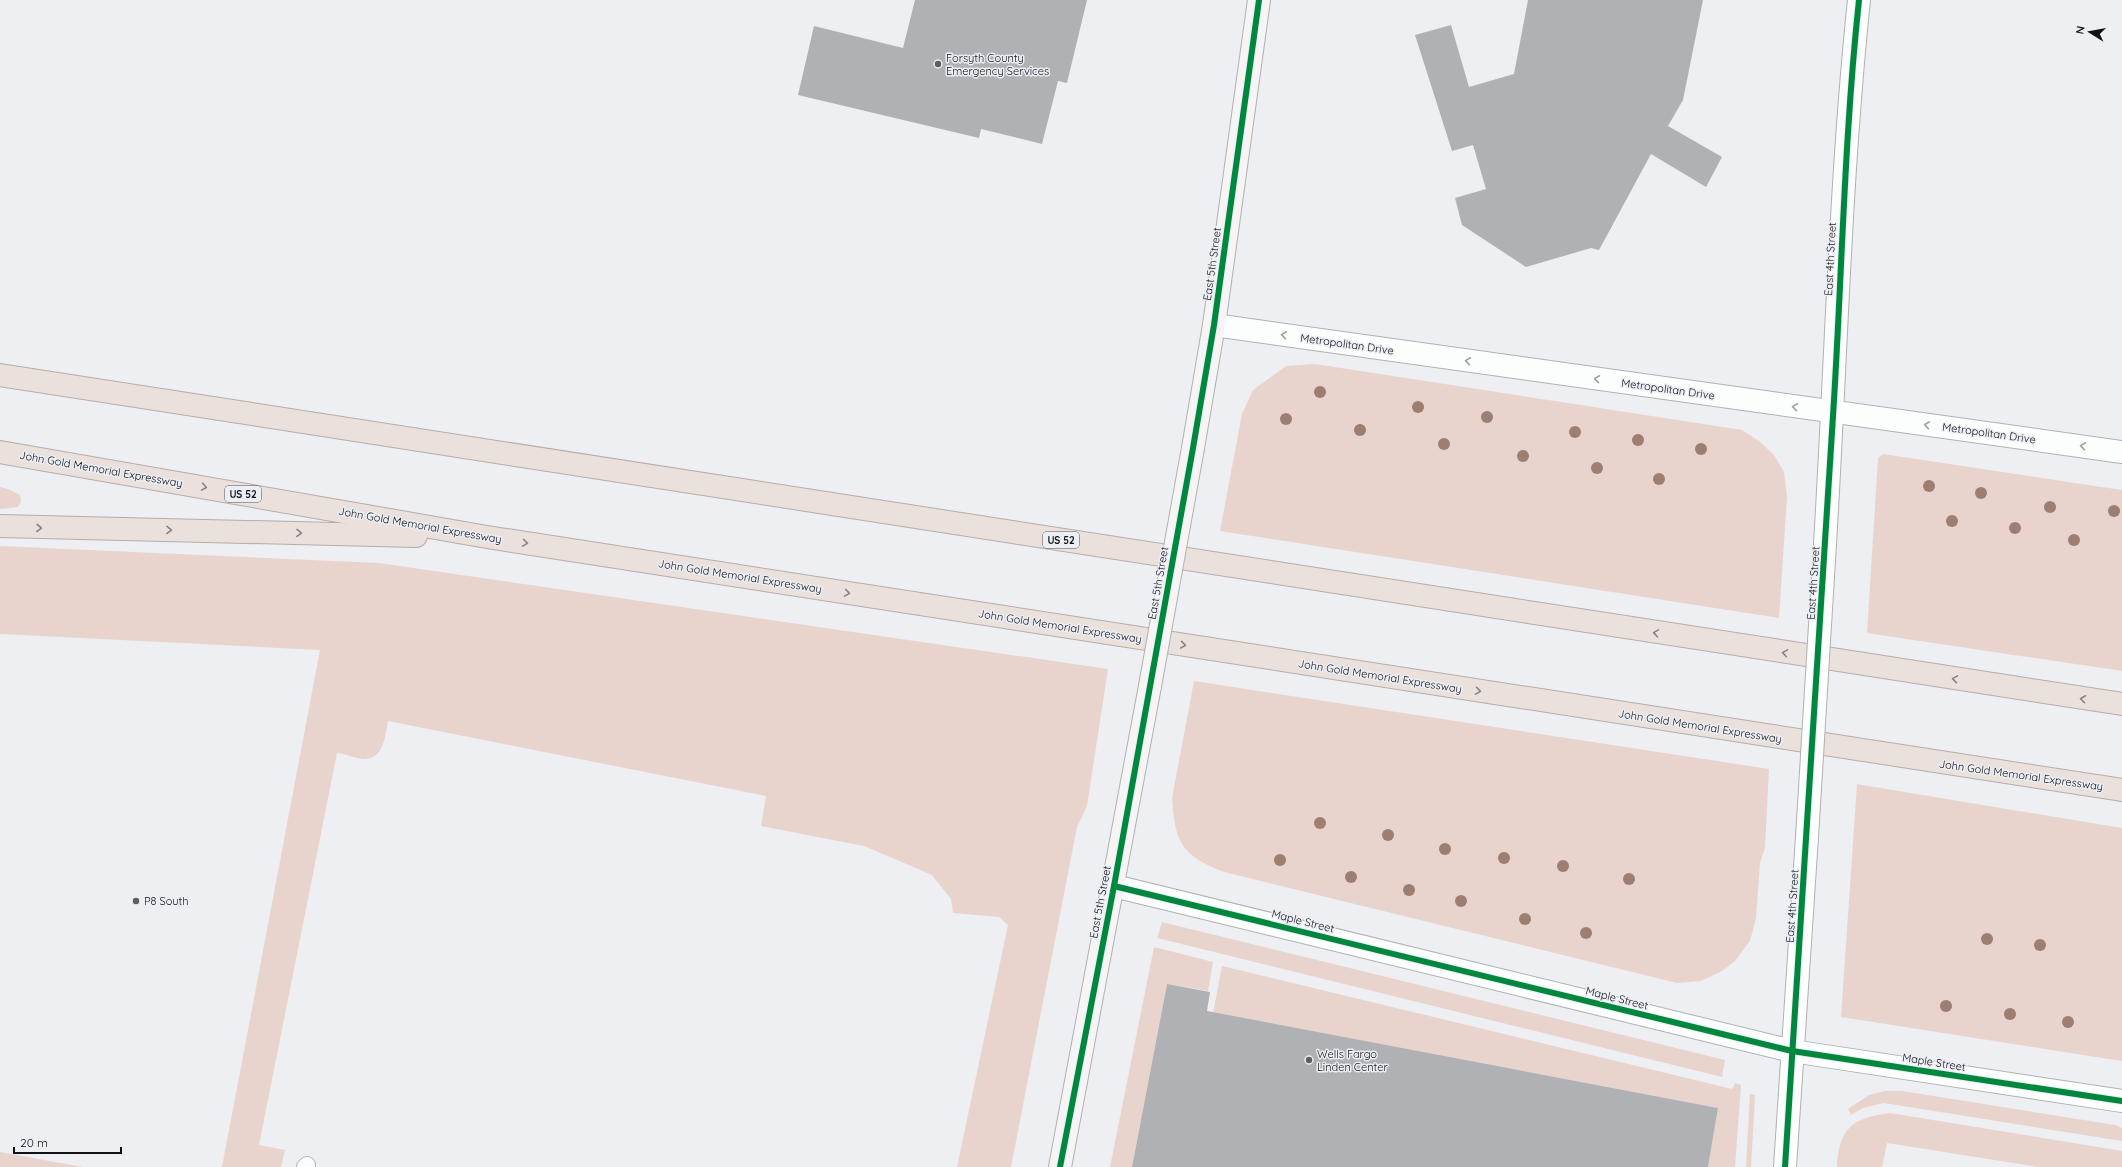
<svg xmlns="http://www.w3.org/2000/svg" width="2122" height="1167" font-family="Quicksand,sans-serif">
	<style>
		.green { fill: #e8d4cd }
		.building { fill: #b0b1b4 }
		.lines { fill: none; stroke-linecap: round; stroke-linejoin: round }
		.service-casing { stroke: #b0b1b4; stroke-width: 18 }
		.tertiary-casing { stroke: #b0b1b4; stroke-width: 24 }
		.secondary-casing { stroke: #b0b1b4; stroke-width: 24 }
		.motorway-casing { stroke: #b7aca9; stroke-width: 24 }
		.service { stroke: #fcfdfd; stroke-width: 16 }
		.tertiary { stroke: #fcfdfd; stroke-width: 22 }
		.secondary { stroke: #f6f4f4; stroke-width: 22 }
		.motorway { stroke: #eae0dc; stroke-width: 22 }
		.tertiary-bridge-casing { stroke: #b0b1b4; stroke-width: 24; stroke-linecap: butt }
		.secondary-bridge-casing { stroke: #b0b1b4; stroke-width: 24; stroke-linecap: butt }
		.tertiary-bridge { stroke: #fcfdfd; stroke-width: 22 }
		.secondary-bridge { stroke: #f6f4f4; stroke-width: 22 }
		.cycleway-casing { stroke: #ebeef5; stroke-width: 8 }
		.cycleway { stroke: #00873e; stroke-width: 6 }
		.tree { fill: #9d7f71 }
		.oneway { stroke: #9e9fa0 }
		.oneway2 { stroke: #888382 }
		.poi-dot { fill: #5e5f62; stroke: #ebeef5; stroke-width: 1.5 }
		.labels { text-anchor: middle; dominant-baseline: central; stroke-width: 3; stroke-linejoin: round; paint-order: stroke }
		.shield { fill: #ebeef5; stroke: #525458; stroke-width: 1 }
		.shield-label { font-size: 10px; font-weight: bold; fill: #111214 }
		.poi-label { font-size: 11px; fill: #111214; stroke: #ebeef5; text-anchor: start }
		.street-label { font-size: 11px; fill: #111214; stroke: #ebeef5 }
	</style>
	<rect width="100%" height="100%" fill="#edeff3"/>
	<!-- green -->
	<g class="green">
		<polygon points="1315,364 1742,430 1759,441 1774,455 1784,472 1787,497 1779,618 1220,531 1242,414 1253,390 1286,366"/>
		<polygon points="1883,454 2122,490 2122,671 1867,633 1878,458"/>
		<polygon points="0,487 8,489 20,495 21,502 18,507 0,509"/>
		<path d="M0,546l379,17 729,106 -21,137 -10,21 -66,340h-54l51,-242 -9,-8 -46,-4 -2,-14 -19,-24 -68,-29 -103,-20 5,-30 -378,-75c-3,13 -3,37 -23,38 -9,0 -19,-5 -28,-6l-78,392 26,5 -4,17h-59l98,-517 -320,-16z"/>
		<path d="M1194,681l575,88 -4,79 -5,15 -4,55 -6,23 -15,20 -13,10 -21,10 -24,2 -453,-111c-42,-16 -49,-29 -52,-74z"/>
		<polygon points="1857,784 2122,828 2122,1061 1841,1017"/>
		<polygon points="1162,922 1725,1060 1722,1077 1157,938"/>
		<polygon points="1154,947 1213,962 1208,991 1167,984 1132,1167 1110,1167"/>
		<polygon points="1222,966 1732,1089 1735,1083 1741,1085 1735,1167 1708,1167 1718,1108 1213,1013"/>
		<polygon points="1885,1091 1902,1091 2115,1125 2122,1128 2122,1141 1884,1103 1863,1108 1851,1115 1848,1109 1869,1095"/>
		<polygon points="1750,1094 1755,1095 1751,1167 1746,1167"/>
		<path d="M1890,1113l232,38v16h-84l-151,-24 -5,24h-45c2,-39 15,-49 53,-54z"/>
		<polygon points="0,1152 83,1167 0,1167"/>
	</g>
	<!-- building -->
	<g class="building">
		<polygon points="915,0 1087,0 1067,83 1058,81 1042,144 981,129 979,138 798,95 814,26 903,48"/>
		<polygon points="1528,0 1703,0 1683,100 1668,126 1722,157 1706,187 1651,154 1599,250 1591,248 1526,267 1462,225 1455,198 1486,189 1473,145 1452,151 1415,35 1451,25 1469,87 1514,74"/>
		<polygon points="1167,984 1210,992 1207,1011 1718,1108 1708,1167 1132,1167"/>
	</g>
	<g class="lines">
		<!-- service casing -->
		<g class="service-casing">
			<polyline id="service" points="305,1167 307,1165 307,1167"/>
		</g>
		<!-- tertiary casing -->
		<g class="tertiary-casing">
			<g id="tertiary">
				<polyline points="1214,325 2122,452"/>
				<path d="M1825,544c11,-181 15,-363 34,-544"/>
				<polyline points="1114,886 1792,1051 2122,1101"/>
				<polyline points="1785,1167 1807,837"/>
			</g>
		</g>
		<!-- secondary casing -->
		<g class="secondary-casing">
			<g id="secondary">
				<polyline points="1193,448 1214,325 1259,0"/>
				<polyline points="1060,1167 1150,686"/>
			</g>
		</g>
		<!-- motorway casing -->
		<g class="motorway-casing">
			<g id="motorway">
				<polyline points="0,375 2122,704"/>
				<polyline points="0,452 487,537 2122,790"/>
				<polyline points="0,526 416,536"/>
			</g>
		</g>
		<!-- service -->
		<use href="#service" class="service"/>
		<!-- tertiary -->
		<use href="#tertiary" class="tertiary"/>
		<!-- secondary -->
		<use href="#secondary" class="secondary"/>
		<!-- motorway -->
		<use href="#motorway" class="motorway"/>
		<!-- tertiary-bridge casing -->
		<g class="tertiary-bridge-casing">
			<polyline id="tertiary-bridge" points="1807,837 1825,544"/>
		</g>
		<!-- secondary-bridge casing -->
		<g class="secondary-bridge-casing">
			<polyline id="secondary-bridge" points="1150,686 1193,448"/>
		</g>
		<!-- tertiary-bridge -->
		<use href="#tertiary-bridge" class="tertiary-bridge"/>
		<!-- secondary-bridge -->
		<use href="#secondary-bridge" class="secondary-bridge"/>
		<!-- cycleway casing -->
		<g class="cycleway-casing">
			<g id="cycleway">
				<polyline points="1114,886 1792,1051 2122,1101"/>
				<polyline points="1060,1167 1114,886 1193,448 1214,325 1259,0"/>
				<path d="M1785,1167c15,-250 33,-500 48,-751 9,-139 11,-277 26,-416"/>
			</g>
		</g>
		<!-- cycleway -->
		<use href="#cycleway" class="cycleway"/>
	</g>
	<!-- trees -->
	<g class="tree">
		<circle cx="1320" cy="392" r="6"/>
		<circle cx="1418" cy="407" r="6"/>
		<circle cx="1487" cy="417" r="6"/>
		<circle cx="1286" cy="419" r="6"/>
		<circle cx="1360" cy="430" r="6"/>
		<circle cx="1575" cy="432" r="6"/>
		<circle cx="1638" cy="440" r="6"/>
		<circle cx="1444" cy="444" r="6"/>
		<circle cx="1701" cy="449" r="6"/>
		<circle cx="1523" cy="456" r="6"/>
		<circle cx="1597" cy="468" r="6"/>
		<circle cx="1659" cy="479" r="6"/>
		<circle cx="1929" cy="486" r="6"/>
		<circle cx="1981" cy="493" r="6"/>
		<circle cx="2050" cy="507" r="6"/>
		<circle cx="2114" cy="511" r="6"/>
		<circle cx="1952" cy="521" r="6"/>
		<circle cx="2015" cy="528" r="6"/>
		<circle cx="2074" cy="540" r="6"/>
		<circle cx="1320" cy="823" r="6"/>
		<circle cx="1388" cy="835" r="6"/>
		<circle cx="1445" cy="849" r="6"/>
		<circle cx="1504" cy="858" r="6"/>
		<circle cx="1280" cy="860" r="6"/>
		<circle cx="1563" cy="866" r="6"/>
		<circle cx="1351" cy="877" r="6"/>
		<circle cx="1629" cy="879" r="6"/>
		<circle cx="1409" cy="890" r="6"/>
		<circle cx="1461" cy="901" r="6"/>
		<circle cx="1525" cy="919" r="6"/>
		<circle cx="1586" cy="933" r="6"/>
		<circle cx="1987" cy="939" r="6"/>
		<circle cx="2040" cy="945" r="6"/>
		<circle cx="1946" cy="1006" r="6"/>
		<circle cx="2010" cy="1014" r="6"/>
		<circle cx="2068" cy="1022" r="6"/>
	</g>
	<!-- one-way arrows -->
	<defs><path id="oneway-chevron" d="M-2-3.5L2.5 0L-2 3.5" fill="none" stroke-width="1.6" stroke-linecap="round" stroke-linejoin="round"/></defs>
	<g class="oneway">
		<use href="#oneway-chevron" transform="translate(1284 335) rotate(-172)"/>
		<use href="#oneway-chevron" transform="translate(1468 361) rotate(-172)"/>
		<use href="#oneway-chevron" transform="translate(1597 379) rotate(-172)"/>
		<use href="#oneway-chevron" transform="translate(1795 407) rotate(-172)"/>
		<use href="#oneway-chevron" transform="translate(1927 425) rotate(-172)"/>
		<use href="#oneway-chevron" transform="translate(2083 446) rotate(-172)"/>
	</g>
	<g class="oneway2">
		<use href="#oneway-chevron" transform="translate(204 487) rotate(10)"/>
		<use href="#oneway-chevron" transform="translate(39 528) rotate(2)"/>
		<use href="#oneway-chevron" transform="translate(169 530) rotate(1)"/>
		<use href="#oneway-chevron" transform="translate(299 533) rotate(1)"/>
		<use href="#oneway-chevron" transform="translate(525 543) rotate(9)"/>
		<use href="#oneway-chevron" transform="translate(847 593) rotate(9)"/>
		<use href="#oneway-chevron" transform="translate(1656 633) rotate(-171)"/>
		<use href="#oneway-chevron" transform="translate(1183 645) rotate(9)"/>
		<use href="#oneway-chevron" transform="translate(1785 653) rotate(-171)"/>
		<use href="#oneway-chevron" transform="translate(1955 679) rotate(-171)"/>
		<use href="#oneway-chevron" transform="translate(1478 691) rotate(9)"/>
		<use href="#oneway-chevron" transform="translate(2083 699) rotate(-172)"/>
	</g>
	<!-- markers -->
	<g class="poi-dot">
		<circle cx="938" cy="64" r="4"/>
		<circle cx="136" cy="901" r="4"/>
		<circle cx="1309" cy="1060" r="4"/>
	</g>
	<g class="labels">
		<!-- shield labels -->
		<g class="shield">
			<rect x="225" y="486" width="36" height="16" rx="3"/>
			<rect x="1043" y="532" width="36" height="16" rx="3"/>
		</g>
		<g class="shield-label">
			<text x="243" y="494">US 52</text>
			<text x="1061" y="540">US 52</text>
		</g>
		<!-- poi labels -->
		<g class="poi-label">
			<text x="946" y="58">Forsyth County<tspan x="946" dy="13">Emergency Services</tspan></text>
			<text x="144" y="901">P8 South</text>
			<text x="1317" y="1054">Wells Fargo<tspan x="1317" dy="13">Linden Center</tspan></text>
		</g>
		<!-- street labels -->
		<g class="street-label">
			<text transform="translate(1830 259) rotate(-87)">East 4th Street</text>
			<text transform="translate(1212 264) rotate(-82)">East 5th Street</text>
			<text transform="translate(1347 344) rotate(8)">Metropolitan Drive</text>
			<text transform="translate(1668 389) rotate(8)">Metropolitan Drive</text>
			<text transform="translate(1989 433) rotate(8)">Metropolitan Drive</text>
			<text transform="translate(101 469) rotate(10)">John Gold Memorial Expressway</text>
			<text transform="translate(420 525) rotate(10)">John Gold Memorial Expressway</text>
			<text transform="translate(740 576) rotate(9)">John Gold Memorial Expressway</text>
			<text transform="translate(1158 583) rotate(-80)">East 5th Street</text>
			<text transform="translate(1813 583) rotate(-86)">East 4th Street</text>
			<text transform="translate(1060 626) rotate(9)">John Gold Memorial Expressway</text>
			<text transform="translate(1380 676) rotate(9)">John Gold Memorial Expressway</text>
			<text transform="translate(1700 726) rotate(9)">John Gold Memorial Expressway</text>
			<text transform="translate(2021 775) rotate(8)">John Gold Memorial Expressway</text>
			<text transform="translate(1100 902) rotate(-79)">East 5th Street</text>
			<text transform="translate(1792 906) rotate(-86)">East 4th Street</text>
			<text transform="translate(1303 921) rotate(14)">Maple Street</text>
			<text transform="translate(1617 998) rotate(14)">Maple Street</text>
			<text transform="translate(1934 1062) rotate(9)">Maple Street</text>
		</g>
	</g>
	<!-- north arrow -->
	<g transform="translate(2090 32) rotate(281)" stroke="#ebeef5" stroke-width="3" paint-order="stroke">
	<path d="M0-3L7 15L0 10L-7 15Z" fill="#111214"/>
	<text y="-6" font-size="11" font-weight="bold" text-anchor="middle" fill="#111214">N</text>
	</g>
	<!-- scale -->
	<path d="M14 1147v6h107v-6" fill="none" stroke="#111214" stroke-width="2"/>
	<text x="20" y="1147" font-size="12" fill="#111214" stroke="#ebeef5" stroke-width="3" paint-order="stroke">20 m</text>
</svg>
